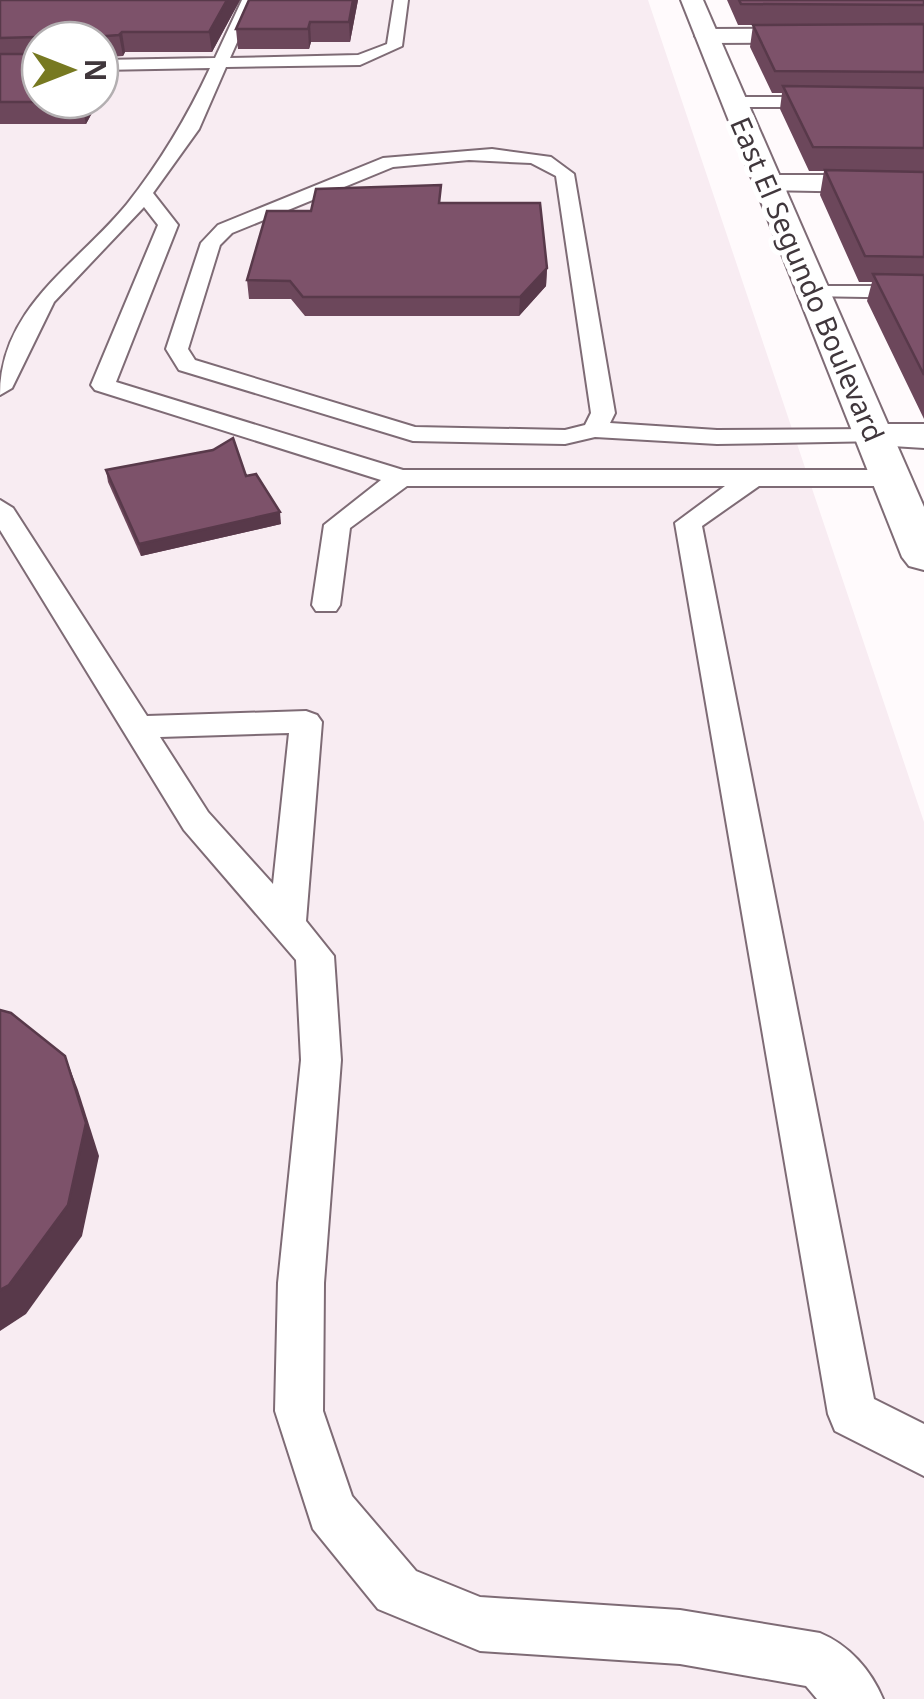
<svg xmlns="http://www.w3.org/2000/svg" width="924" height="1699" font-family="'Noto Sans',sans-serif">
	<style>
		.built { fill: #f8ecf2; fill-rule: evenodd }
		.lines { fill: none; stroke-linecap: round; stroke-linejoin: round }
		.service-casing { stroke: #7e6b75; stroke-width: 4 }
		.minor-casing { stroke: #7e6b75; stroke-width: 4 }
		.secondary-casing { stroke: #7e6b75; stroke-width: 4 }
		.service { fill: #fff; fill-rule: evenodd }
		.minor { fill: #fff; fill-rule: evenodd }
		.secondary { fill: #fff; fill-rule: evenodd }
		.wall { fill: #6c475b }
		.shaded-wall { fill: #58394a }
		.building { fill: #7d526a; stroke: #58394a; stroke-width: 2.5 }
		.labels { text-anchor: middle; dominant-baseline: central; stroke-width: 10; stroke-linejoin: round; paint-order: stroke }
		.far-street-label { font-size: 28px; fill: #40373c; stroke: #fff }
	</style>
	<rect width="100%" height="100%" fill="#fffafc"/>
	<!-- built -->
	<path class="built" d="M0,0h648l276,822v877h-924zM40,40h60v60h-60z"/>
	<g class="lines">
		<!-- service casing -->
		<g class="service-casing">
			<g id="service">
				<path d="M242,0h14l-26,58 128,-3 29,-11 7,-44h14l-6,46 -42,19 -134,2 -27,62 -46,64 25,32 -62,157 287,88h488l13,8 -13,8h-132l-57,40 172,873 50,25v52l-89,-45 -7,-17 -153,-891 50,-37h-318l-57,42 -10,77 -4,6h-20l-4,-6 12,-80 57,-45 -286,-90 -4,-5 67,-160 -14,-18 -90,95 -42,86 -12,7c0,-88 77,-130 127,-191 34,-43 60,-87 83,-136l-110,2v-10l115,-2z"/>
				<polygon points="924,97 924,107 734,107 726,102 734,97"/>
				<path d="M492,149l59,8 23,17 41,239 -5,10 107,7 157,-1 9,2 3,5 -3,5 -166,3 -122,-7 -30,7 -152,-3 -234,-71 -13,-21 35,-106 17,-18 165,-67zM469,160l62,3 25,13 35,237 -6,12 -20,5 -150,-3 -220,-67 -7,-11 32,-104 12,-12 161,-66z"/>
				<polygon points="813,286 924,286 924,298 806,296 802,292 806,288"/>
				<path d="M0,500l13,8 134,208 159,-5 11,4 5,7 -16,199 28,35 7,104 -17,223 -1,128 29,85 64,75 64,26 200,13 140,23c29,12 51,37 63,66h-66l-11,-13 -126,-22 -200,-13 -102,-42 -65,-80 -38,-118 3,-128 23,-223 -5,-100 -112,-130 -184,-300zM289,733l-16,151 -65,-72 -48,-75z"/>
			</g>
		</g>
		<!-- minor casing -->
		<g class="minor-casing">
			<g id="minor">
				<polygon points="924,28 924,42 707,43 695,36 707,29"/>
				<polygon points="768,175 924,175 924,193 758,190 753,184 758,178"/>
				<polygon points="874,424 924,424 924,448 860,444 855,436 860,428"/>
			</g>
		</g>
		<!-- secondary casing -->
		<g class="secondary-casing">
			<polygon id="secondary" points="681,0 703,0 924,507 924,570 909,566 902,557"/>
		</g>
		<!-- service -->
		<use href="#service" class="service"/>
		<!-- minor -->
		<use href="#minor" class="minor"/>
		<!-- secondary -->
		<use href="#secondary" class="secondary"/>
	</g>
	<!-- wall -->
	<g class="wall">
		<polygon points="0,0 240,0 212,52 125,52 123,56 110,57 113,74 100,98 100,40 40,40 99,100 86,124 0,124"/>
		<polygon points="249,0 358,0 350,42 311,42 309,49 238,49 236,29"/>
		<polygon points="727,0 924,0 924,419 867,301 872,282 859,282 820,195 824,171 809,171 780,109 782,93 772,93 750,47 753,25 767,25 738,25"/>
		<polygon points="441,203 547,268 546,286 519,316 305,316 291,299 249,299 247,280 311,211"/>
		<polygon points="106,470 246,476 281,524 141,556 108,482"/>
	</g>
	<!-- shaded-wall -->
	<g class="shaded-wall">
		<polygon points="227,0 240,0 212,52 209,32"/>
		<polygon points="353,0 358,0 350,42 349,22"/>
		<polygon points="310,22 311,42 309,49 308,29"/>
		<polygon points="122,32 125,52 123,56 119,35"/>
		<polygon points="110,53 113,74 100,98 100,69"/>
		<polygon points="82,100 99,100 86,124 81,102"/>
		<polygon points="547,268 546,286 519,316 520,297"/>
		<polygon points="280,512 281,524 141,556 139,544"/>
		<polygon points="65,1056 78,1090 99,1156 82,1236 26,1314 0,1331 0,1290"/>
	</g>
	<!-- building -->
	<g class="building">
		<polygon points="0,0 227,0 209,32 122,32 119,35 94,37 94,40 40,40 40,100 82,100 81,102 0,102 0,54 36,54 39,40 36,37 0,38"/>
		<polygon points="249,0 353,0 349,22 310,22 308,29 236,29"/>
		<polygon points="739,0 924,0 924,5 741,4"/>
		<polygon points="924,24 924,72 775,71 753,25"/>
		<polygon points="100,52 110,53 100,69"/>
		<polygon points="783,86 924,88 924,148 813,147"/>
		<polygon points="825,170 924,172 924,257 865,256"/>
		<polygon points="441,185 439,203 540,203 547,268 520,297 303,297 290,281 247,280 267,211 311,211 316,189"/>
		<polygon points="873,274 924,275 924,375"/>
		<polygon points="233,438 246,476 256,474 280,512 139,544 106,470 213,450"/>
		<polygon points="0,1010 11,1013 65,1056 86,1123 68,1205 9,1285 0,1290"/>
	</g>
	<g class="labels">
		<!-- far-street labels -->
		<g class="far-street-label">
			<text transform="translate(808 279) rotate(67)">East El Segundo Boulevard</text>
		</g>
	</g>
	<!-- north arrow -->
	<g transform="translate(70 70) rotate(90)"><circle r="48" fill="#ffffff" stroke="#b3afb1" stroke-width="2.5"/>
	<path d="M0-8L18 38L0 25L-18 38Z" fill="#777921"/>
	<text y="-15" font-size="28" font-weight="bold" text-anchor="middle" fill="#40373c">N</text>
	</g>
</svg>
